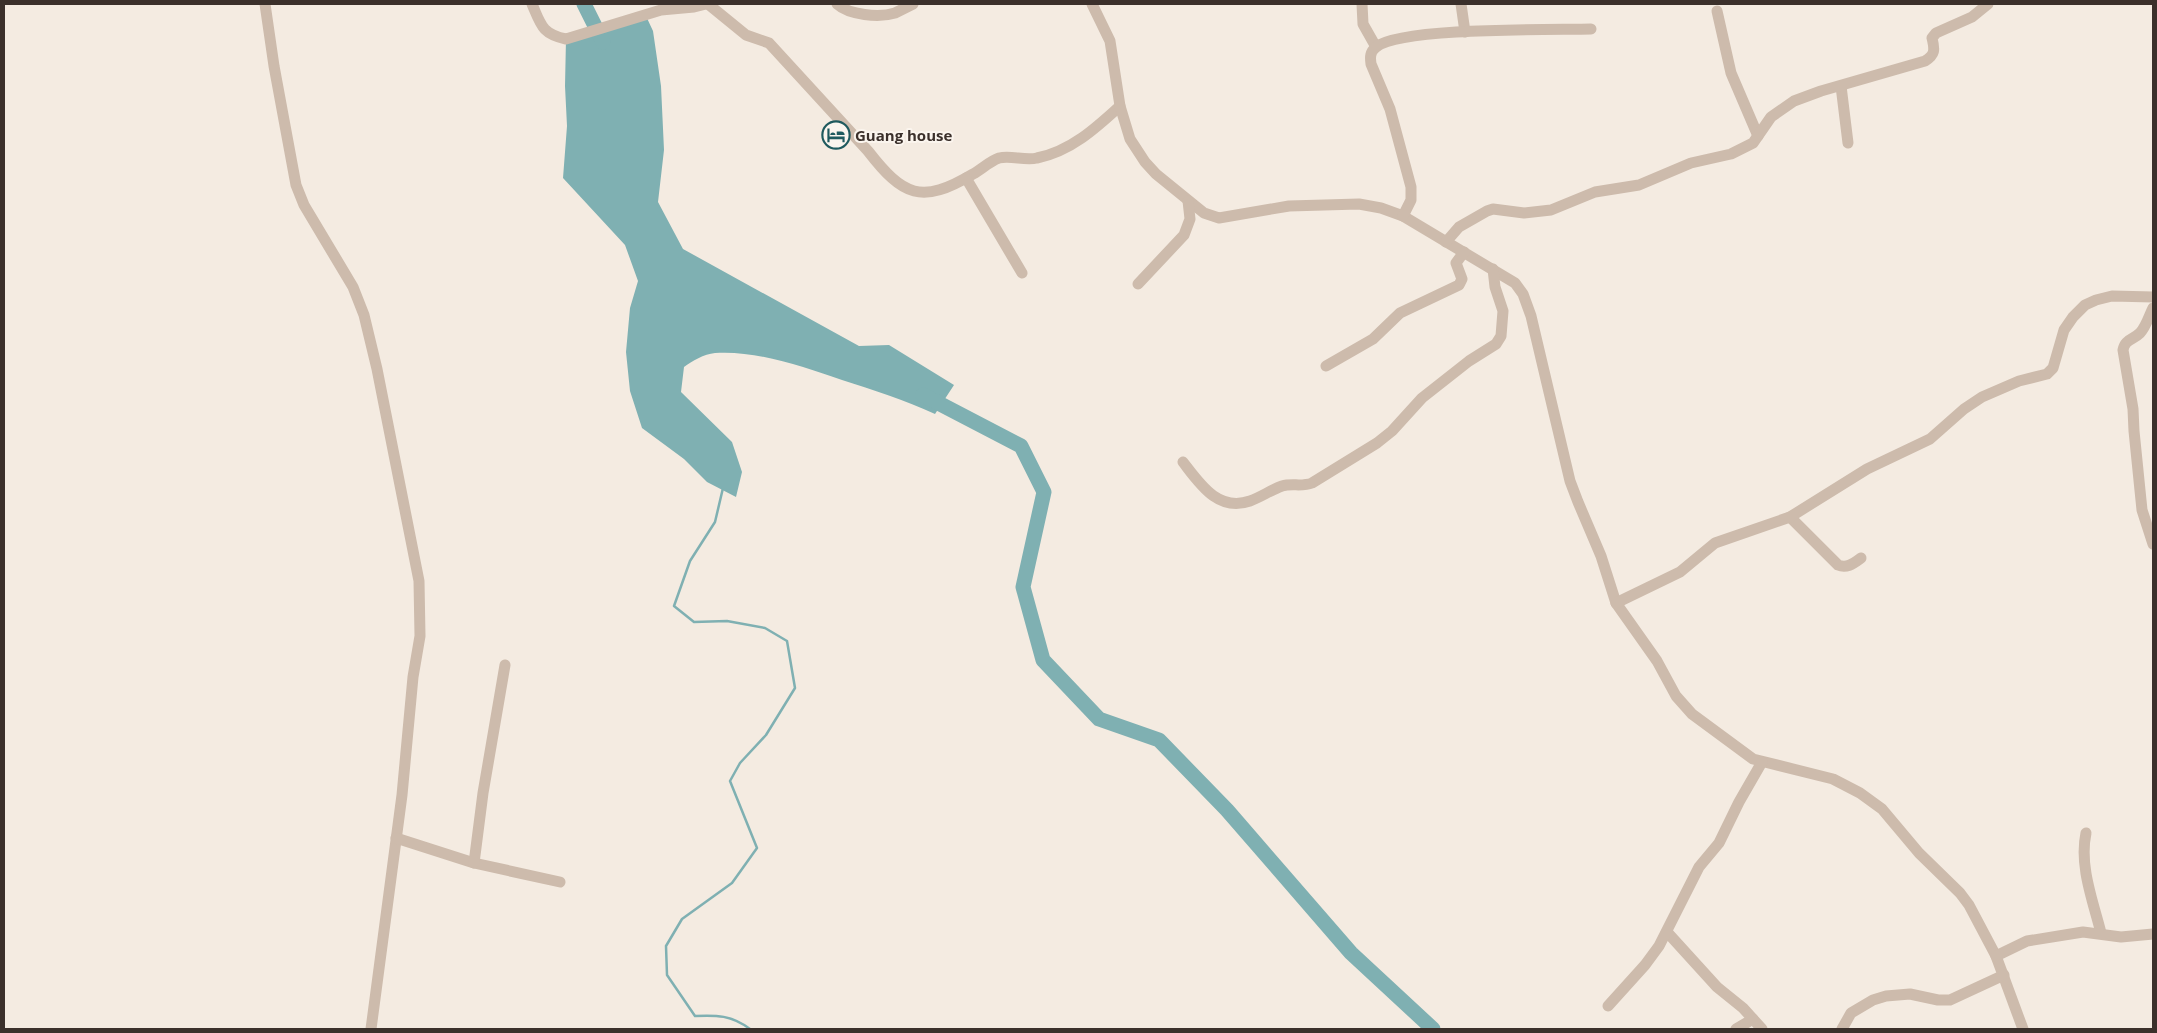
<svg xmlns="http://www.w3.org/2000/svg" width="2157" height="1033" font-family="'Open Sans',sans-serif">
	<style>
		.water { fill: #7fb0b2 }
		.lines { fill: none; stroke-linecap: round; stroke-linejoin: round }
		.stream { stroke: #7fb0b2; stroke-width: 2.5 }
		.river { stroke: #7fb0b2; stroke-width: 15 }
		.minor { stroke: #cdbbac; stroke-width: 11 }
		.labels { text-anchor: middle; dominant-baseline: central; stroke-width: 4; stroke-linejoin: round; paint-order: stroke }
		.poi-label { font-size: 15px; font-weight: bold; fill: #3b302b; stroke: #fbf5ee; text-anchor: start }
	</style>
	<rect width="100%" height="100%" fill="#f4ebe1"/>
	<!-- water -->
	<path class="water" d="M646,16l7,15 8,55 3,64 -6,52 25,47 176,97 30,-1 65,40 -19,29c-30,-14 -62,-24 -93,-34 -39,-13 -86,-30 -127,-27 -11,1 -23,8 -31,14l-3,25 51,50 10,30 -6,25 -29,-15 -23,-23 -42,-31 -12,-37 -4,-39 4,-44 8,-27 -13,-36 -62,-67 4,-52 -2,-40 1,-47z"/>
	<g class="lines">
		<!-- stream -->
		<path class="stream" d="M723,488l-8,34 -25,39 -16,45 20,16 33,-1 38,7 22,13 8,47 -29,47 -26,28 -10,18 27,67 -25,35 -50,36 -16,27 1,29 28,41c22,-1 36,-1 55,13"/>
		<!-- river -->
		<g class="river">
			<polyline points="584,4 603,42"/>
			<polyline points="923,395 1021,446 1044,492 1023,587 1043,660 1099,719 1159,740 1227,810 1351,953 1433,1029"/>
		</g>
		<!-- minor -->
		<g class="minor">
			<polyline points="265,4 274,66 296,185 304,205 353,287 364,315 377,369 419,581 420,636 413,677 402,795 371,1029"/>
			<path d="M532,4c9,21 10,30 34,35l95,-29 33,-3 12,-3"/>
			<path d="M708,4l38,31 23,8 99,108c35,45 53,54 105,23 9,-5 17,-13 26,-16 12,-3 26,3 38,0 34,-7 59,-30 83,-52"/>
			<path d="M837,4c12,11 42,14 58,9 6,-3 12,-6 18,-9"/>
			<polyline points="1092,4 1110,41 1120,106 1130,139 1145,162 1156,174 1204,213 1219,218 1289,206 1359,204 1381,208 1403,216 1515,283 1523,294 1531,316 1570,481 1578,502 1601,556 1616,603 1657,661 1676,696 1692,714 1753,759 1833,779 1860,793 1882,809 1919,853 1960,893 1969,905 1996,956 2023,1029"/>
			<polyline points="1362,4 1363,24 1376,47"/>
			<polyline points="1461,4 1465,32"/>
			<polyline points="1717,11 1731,73 1758,136"/>
			<polyline points="1841,86 1848,143"/>
			<polyline points="966,178 1022,273"/>
			<path d="M1403,216l8,-16v-13l-21,-78 -19,-45c-1,-7 -1,-12 5,-17 25,-20 177,-17 215,-18"/>
			<path d="M1446,242l13,-15 28,-16 6,-2 31,4 27,-3 44,-18 44,-7 52,-22 40,-9 22,-11 18,-26 23,-16 27,-10 104,-30c10,-6 10,-11 7,-23l4,-5 36,-16 16,-13"/>
			<polyline points="1138,284 1184,235 1190,219 1188,201"/>
			<path d="M2153,308c-4,8 -7,19 -13,25 -7,7 -15,6 -17,17l10,59 1,22 8,79 11,34"/>
			<polyline points="1326,366 1373,339 1400,313 1459,285 1462,279 1456,263 1464,252"/>
			<path d="M1183,462c17,22 35,50 67,39 11,-4 21,-11 32,-15 10,-3 20,1 30,-3l65,-40 15,-12 30,-33 47,-37 27,-17 5,-8 2,-25 -8,-24 -2,-18"/>
			<path d="M1790,517l48,48c9,4 16,-2 23,-7"/>
			<polyline points="1616,603 1680,572 1715,543 1790,517 1867,469 1930,439 1964,409 1982,397 2019,381 2047,374 2053,368 2064,330 2073,317 2085,305 2096,300 2112,296 2153,297"/>
			<path d="M2086,833c-7,33 7,68 15,100"/>
			<polyline points="396,838 474,863 560,882"/>
			<polyline points="474,863 483,793 505,665"/>
			<polyline points="1667,932 1717,987 1743,1008 1762,1029"/>
			<polyline points="1996,956 2027,941 2083,932 2121,937 2153,934"/>
			<polyline points="1608,1006 1645,965 1659,946 1699,867 1719,843 1739,802 1762,762"/>
			<polyline points="1736,1029 1753,1019"/>
			<polyline points="1842,1029 1851,1013 1873,1000 1886,996 1910,994 1938,1000 1950,1000 2004,975"/>
		</g>
	</g>
	<!-- icons -->
	<defs>
		<g id="hotel-ring" transform="scale(1.4375)"><circle r="9.5" fill="#fbf5ee" stroke="#1f5a5e" stroke-width="1.5"/><path d="M-6-4.5h1.5V1H6V5H4.5V3h-9V5H-6ZM-4 0a1.8 1.8 0 1 1 3.6 0ZM.5 0V-2.5h3Q6-2.5 6 0Z" fill="#1f5a5e"/></g>
	</defs>
	<g fill-rule="evenodd">
		<use href="#hotel-ring" x="836" y="135"/>
	</g>
	<g class="labels">
		<!-- poi labels -->
		<g class="poi-label">
			<text x="855" y="135">Guang house</text>
		</g>
	</g>
	<!-- border -->
	<rect width="2157" height="1033" fill="none" stroke="#3b302b" stroke-width="10"/>
</svg>
